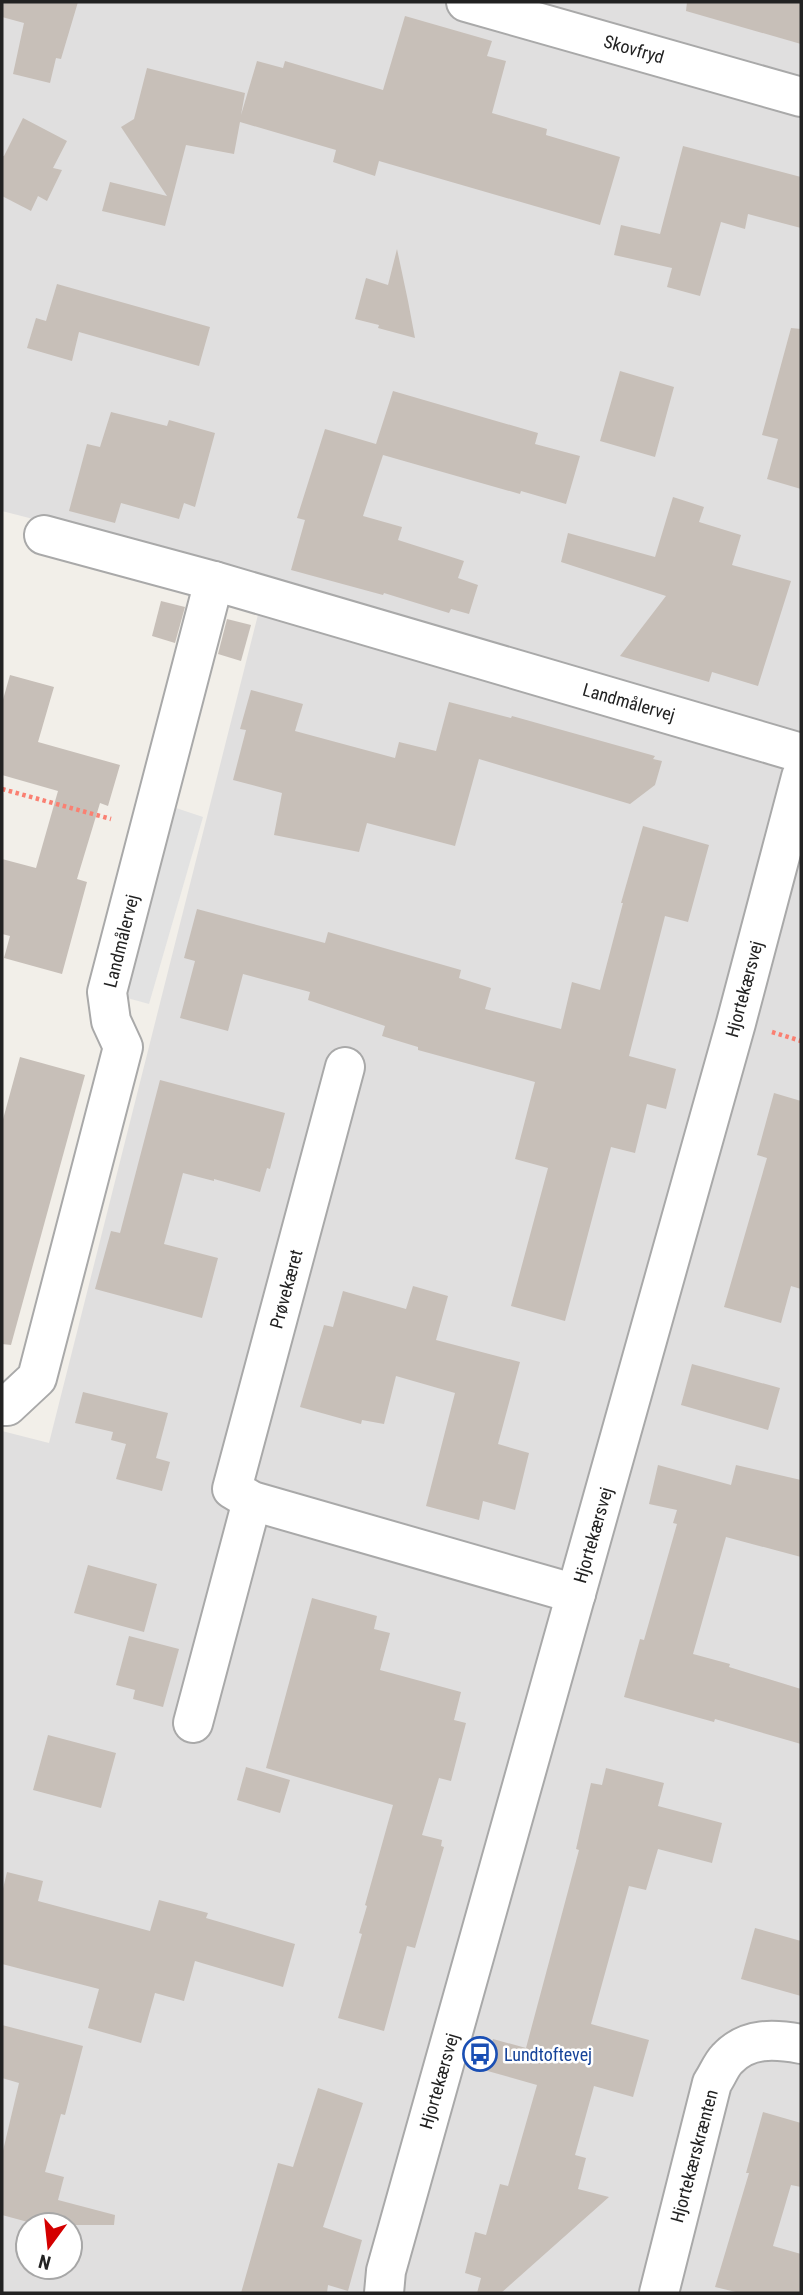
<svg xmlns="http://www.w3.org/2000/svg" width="803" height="2295" font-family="'Roboto Condensed',sans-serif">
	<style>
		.residential { fill: #e0dfdf; fill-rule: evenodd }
		.parking { fill: #e2e2e2 }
		.building { fill: #c7bfb8 }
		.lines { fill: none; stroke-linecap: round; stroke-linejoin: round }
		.minor-casing { stroke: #a9a9a9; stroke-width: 42 }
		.path { stroke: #fa8072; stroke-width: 4.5; stroke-dasharray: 3.5 3.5; stroke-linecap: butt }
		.minor { stroke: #fff; stroke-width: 38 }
		.labels { text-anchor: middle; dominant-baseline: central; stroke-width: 5; stroke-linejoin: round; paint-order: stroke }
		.street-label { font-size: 18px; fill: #222; stroke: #fff }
		.transit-label { font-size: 18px; fill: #164399; stroke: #fff; text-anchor: start }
	</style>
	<rect width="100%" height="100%" fill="#f2efe9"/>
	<!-- residential -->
	<path class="residential" d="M2,2h799v2291h-799v-862l47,12 218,-864 -265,-68zM28,2225h42v42h-42z"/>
	<!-- parking -->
	<polygon class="parking" points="173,807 203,817 149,1004 120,996"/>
	<!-- building -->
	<g class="building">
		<polygon points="2,2 78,2 61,59 56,58 50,83 13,74 24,23 2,17"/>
		<polygon points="687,2 801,2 801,44 686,11"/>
		<polygon points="405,16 492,41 487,56 506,61 492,113 547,129 546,135 620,157 600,225 379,161 375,176 333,162 336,150 240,122 234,154 186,145 165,226 102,211 110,182 167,196 121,127 134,119 147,68 245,93 241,115 257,61 283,68 285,61 383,90"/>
		<polygon points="23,118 67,141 53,168 62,170 47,201 38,196 31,211 2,196 2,156 4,156"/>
		<polygon points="683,146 801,177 801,228 748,214 745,229 721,222 700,296 667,287 672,268 614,255 621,225 660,234"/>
		<polygon points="397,249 408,301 415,338 378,328 379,325 355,319 366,278 388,285"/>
		<polygon points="57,284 210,327 199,366 79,332 72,361 27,348 36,318 46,321"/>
		<polygon points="791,328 801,329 801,489 767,479 778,439 762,435"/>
		<polygon points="620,371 674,387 655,457 600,441"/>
		<polygon points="393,391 538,433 535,444 580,456 566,504 521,491 520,494 383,455 363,516 402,527 398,540 464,561 458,578 478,585 469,614 451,609 449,613 384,593 383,595 291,570 305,520 297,518 325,429 376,444"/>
		<polygon points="111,412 167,426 169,420 215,433 195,507 184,503 179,519 121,503 115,523 69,511 87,444 100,447"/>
		<polygon points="673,497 704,507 699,522 741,535 732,565 791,581 758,686 712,672 709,682 620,656 666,596 561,562 568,533 655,557"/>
		<polygon points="161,601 185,607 175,643 152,636"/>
		<polygon points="227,619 251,625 241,661 218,654"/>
		<polygon points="10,675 54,687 38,742 120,765 108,806 100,803 77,879 87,882 62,974 4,958 10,936 2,934 2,859 36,868 58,791 2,775 2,703"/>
		<polygon points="251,690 303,704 295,731 395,758 399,742 436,751 449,702 511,718 512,716 655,756 653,759 662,761 655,785 630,804 479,759 455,846 367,823 359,852 274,835 282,793 233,780 246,730 240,729"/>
		<polygon points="643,826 709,845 688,922 665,916 629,1056 676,1069 666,1109 647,1104 635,1153 611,1147 565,1321 511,1306 548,1168 515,1159 535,1082 418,1050 418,1047 382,1036 385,1026 308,1000 310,992 243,974 228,1031 180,1018 195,961 184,958 197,909 325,943 328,932 461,970 459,978 491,988 485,1009 561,1029 572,982 600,990 623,903 621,903"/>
		<polygon points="20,1057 85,1075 11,1345 2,1344 2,1123"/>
		<polygon points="160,1080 285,1113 270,1169 267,1168 260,1192 214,1179 214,1181 183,1173 164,1244 218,1258 202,1318 95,1289 111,1231 120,1233"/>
		<polygon points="774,1093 801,1101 801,1289 791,1286 781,1323 724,1307 767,1158 757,1155"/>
		<polygon points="413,1286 448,1296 436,1340 520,1362 498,1444 529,1453 515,1510 483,1501 479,1520 426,1506 455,1393 396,1376 384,1424 362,1420 361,1424 300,1407 324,1325 333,1327 343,1291 406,1309"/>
		<polygon points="692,1364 780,1388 768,1430 681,1405"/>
		<polygon points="83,1392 168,1413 156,1458 170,1462 162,1491 116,1479 126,1444 111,1440 113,1432 75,1423"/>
		<polygon points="658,1465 731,1485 736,1465 801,1480 801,1557 726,1537 693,1654 730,1664 729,1667 801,1689 801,1744 715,1719 714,1722 624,1697 640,1639 644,1640 677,1524 673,1523 677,1510 649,1504"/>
		<polygon points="88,1565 157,1584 144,1632 74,1613"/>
		<polygon points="312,1598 377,1616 374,1629 390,1633 380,1670 461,1692 454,1720 466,1723 451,1781 439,1778 422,1835 442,1840 441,1846 444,1847 415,1948 407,1946 384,2031 338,2018 362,1934 359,1933 367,1906 365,1905 393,1805 266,1768"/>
		<polygon points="129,1636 179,1649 163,1707 133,1699 135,1690 116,1685"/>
		<polygon points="48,1735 116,1753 101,1808 33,1790"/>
		<polygon points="246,1767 290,1780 280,1813 237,1800"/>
		<polygon points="606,1768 664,1783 658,1806 722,1823 712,1863 658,1849 646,1890 629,1886 591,2024 649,2040 633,2097 594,2086 575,2155 586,2158 578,2189 609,2197 501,2293 477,2293 481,2278 465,2273 475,2232 486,2235 500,2184 508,2186 537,2085 484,2070 493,2039 526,2048 579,1850 576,1849 591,1783 602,1785"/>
		<polygon points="7,1872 43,1881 38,1901 150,1931 159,1900 208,1913 206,1918 295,1944 283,1987 195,1961 184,2001 155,1993 141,2043 88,2028 99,1989 2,1964 2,1893"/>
		<polygon points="755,1928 801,1941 801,1996 741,1979"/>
		<polygon points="2,2025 83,2046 65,2115 61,2114 45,2172 64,2177 58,2200 115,2215 114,2225 39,2225 2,2215 2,2155 19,2083 2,2078"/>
		<polygon points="318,2088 363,2103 323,2227 362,2240 348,2291 328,2285 327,2293 241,2293 278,2163 293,2167"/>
		<polygon points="763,2112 801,2123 801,2187 791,2185 773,2246 801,2254 801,2293 740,2293 715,2287 749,2173 746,2173"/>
	</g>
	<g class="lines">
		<!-- minor casing -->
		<g class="minor-casing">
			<g id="minor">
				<polyline points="466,2 801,97"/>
				<polyline points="44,535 214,581"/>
				<polyline points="345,1067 232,1489 252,1501 576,1594"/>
				<polyline points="2,1406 7,1406 37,1378 123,1047 111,1021 107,992 214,581 801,753"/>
				<polyline points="193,1723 252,1501"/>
				<polyline points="384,2293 386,2271 736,1023 801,777"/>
				<path d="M659,2293l53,-210c5,-7 9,-18 15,-24 20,-22 48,-20 74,-15"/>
			</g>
		</g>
		<!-- path -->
		<g class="path">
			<polyline points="2,789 111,819"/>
			<polyline points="772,1032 801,1041"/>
		</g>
		<!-- minor -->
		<use href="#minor" class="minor"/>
	</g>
	<!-- icons -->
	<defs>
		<g id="bus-ring" transform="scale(1.75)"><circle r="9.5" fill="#fff" stroke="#1a4fb4" stroke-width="1.5"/><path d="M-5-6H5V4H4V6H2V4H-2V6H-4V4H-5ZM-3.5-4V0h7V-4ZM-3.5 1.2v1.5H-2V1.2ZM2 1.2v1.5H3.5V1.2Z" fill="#1a4fb4"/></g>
	</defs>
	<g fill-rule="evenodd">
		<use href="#bus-ring" x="480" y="2054"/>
	</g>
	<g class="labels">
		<!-- street labels -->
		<g class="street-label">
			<text transform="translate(634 49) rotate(16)">Skovfryd</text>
			<text transform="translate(629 702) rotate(16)">Landmålervej</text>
			<text transform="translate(121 941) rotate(-76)">Landmålervej</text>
			<text transform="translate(744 989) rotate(-75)">Hjortekærsvej</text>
			<text transform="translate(286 1289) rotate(-75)">Prøvekæret</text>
			<text transform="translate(593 1535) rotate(-74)">Hjortekærsvej</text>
			<text transform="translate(439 2081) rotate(-74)">Hjortekærsvej</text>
			<text transform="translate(694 2156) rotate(-75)">Hjortekærskrænten</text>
		</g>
		<!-- transit labels -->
		<g class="transit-label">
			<text x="504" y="2054">Lundtoftevej</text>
		</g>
	</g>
	<!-- border -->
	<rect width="803" height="2295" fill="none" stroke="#222222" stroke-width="7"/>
	<!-- north arrow -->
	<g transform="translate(49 2246) rotate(195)"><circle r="33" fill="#ffffff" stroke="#a7a7a7" stroke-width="2"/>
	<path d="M0-5L12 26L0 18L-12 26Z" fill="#d40000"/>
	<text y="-10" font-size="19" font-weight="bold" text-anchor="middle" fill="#222222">N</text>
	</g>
</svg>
